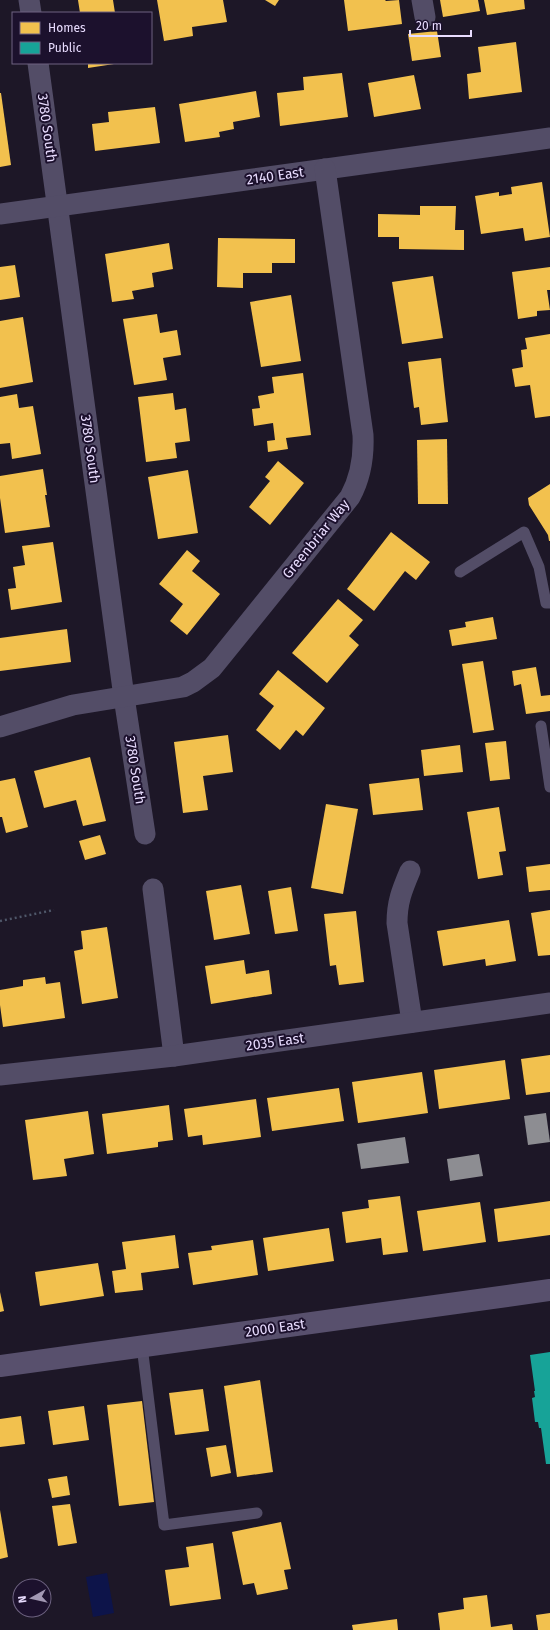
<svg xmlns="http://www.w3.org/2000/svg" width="550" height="1630" font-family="'Fira Sans',sans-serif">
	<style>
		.water { fill: #0d144a }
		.homes { fill: #f2c14e }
		.public { fill: #17a398 }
		.industry { fill: #8d8d92 }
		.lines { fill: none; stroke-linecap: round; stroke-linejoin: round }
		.path { stroke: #4f5769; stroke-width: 2.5; stroke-dasharray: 2 3; stroke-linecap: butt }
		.lane { stroke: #534d67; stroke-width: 11 }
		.street { stroke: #534d67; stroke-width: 21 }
		.secondary { stroke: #58506d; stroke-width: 22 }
		.labels { text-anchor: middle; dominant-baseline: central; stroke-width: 4; stroke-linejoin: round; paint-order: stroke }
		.street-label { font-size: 14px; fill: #e9ddff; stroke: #1c112d }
	</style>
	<rect width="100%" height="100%" fill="#1d1727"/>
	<!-- water -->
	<polygon class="water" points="107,1573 114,1613 93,1617 86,1577"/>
	<!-- homes -->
	<g class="homes">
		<polygon points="78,0 113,0 115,13 80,13"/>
		<polygon points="157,0 223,0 227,22 192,27 193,36 164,41"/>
		<polygon points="265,0 279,0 275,6"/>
		<polygon points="344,0 385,0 386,1 399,0 402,24 348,31"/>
		<polygon points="440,0 478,0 480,11 443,17"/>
		<polygon points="484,0 524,0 525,9 487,15"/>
		<polygon points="437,31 441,57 412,61 408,34"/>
		<polygon points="516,42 522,92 469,99 467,74 481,72 478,47"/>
		<polygon points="88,63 114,63 114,64 88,68"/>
		<polygon points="342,73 348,117 280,126 277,93 304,90 303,77"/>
		<polygon points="414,75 421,109 374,117 368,83"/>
		<polygon points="256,91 260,117 233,122 234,129 219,132 220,137 185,142 179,104"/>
		<polygon points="0,93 1,93 11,165 0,167"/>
		<polygon points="155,107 160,143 95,151 92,124 109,122 108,112"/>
		<polygon points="542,182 550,237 525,241 523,228 481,234 475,196 499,192 499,196 512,194 511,187"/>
		<polygon points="420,206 456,206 455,230 464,230 464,250 399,249 399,237 378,237 378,214 420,215"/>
		<polygon points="218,238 295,239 295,263 272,263 272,273 243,273 243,288 217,287"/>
		<polygon points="169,243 173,269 152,273 154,287 132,291 134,299 112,302 105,254"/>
		<polygon points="15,265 20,297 0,300 0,267"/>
		<polygon points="550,267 550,290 547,290 550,310 537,311 537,316 518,319 512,272"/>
		<polygon points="433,276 443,338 402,344 392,282"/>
		<polygon points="291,295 301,361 261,367 250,302"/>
		<polygon points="157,314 160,333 177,330 181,355 163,358 167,380 134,385 123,319"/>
		<polygon points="23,317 33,382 0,388 0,321"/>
		<polygon points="550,334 550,416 535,418 530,385 515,387 512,369 523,367 521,350 527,349 525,338"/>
		<polygon points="441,358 448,422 421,425 419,407 414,408 408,362"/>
		<polygon points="303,373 311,435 286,438 288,449 268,452 267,441 275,440 273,423 254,426 252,409 260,408 258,396 274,393 272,377"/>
		<polygon points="173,393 175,410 186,408 190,441 175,443 177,458 146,462 138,397"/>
		<polygon points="17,394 19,408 33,406 41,454 12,459 10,443 0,444 0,397"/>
		<polygon points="447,439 448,504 418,504 417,440"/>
		<polygon points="278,461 304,483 270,525 249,507 270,481 265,477"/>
		<polygon points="43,469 47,495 45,495 50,527 5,533 0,498 0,476"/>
		<polygon points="188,470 198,533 158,539 148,477"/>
		<polygon points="550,484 550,541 549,541 548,535 529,505 528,498"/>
		<polygon points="391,532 430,562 416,580 405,571 374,611 347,589"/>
		<polygon points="53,542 62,602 11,610 8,589 16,588 13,567 25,565 22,546"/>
		<polygon points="187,550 200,561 192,571 220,594 187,635 170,621 183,604 159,584"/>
		<polygon points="338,599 363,620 349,636 359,645 327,683 292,653"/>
		<polygon points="493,617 497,639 452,646 449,630 466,627 465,622"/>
		<polygon points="67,629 71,662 0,671 0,638"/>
		<polygon points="483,661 494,730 473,733 462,664"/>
		<polygon points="536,667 541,696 550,695 550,711 526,714 521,684 514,686 512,671"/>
		<polygon points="278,670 325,708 303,736 296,730 280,750 256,730 274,706 259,694"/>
		<polygon points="228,735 233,772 203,776 208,810 183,813 174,742"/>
		<polygon points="506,741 510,779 490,781 485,743"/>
		<polygon points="460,745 463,772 424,776 421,750"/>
		<polygon points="90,757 106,821 83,826 76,800 44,808 34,771"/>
		<polygon points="15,778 28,827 6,833 2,817 0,817 0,781"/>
		<polygon points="419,778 423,810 373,815 369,784"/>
		<polygon points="326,804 358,809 343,894 311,888"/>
		<polygon points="499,807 506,851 499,852 503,875 478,879 467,812"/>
		<polygon points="100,835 106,854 85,860 79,841"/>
		<polygon points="550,864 550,890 529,892 526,867"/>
		<polygon points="241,885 250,934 214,940 206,891"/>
		<polygon points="291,887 298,931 275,934 268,891"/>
		<polygon points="550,910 550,955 538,956 531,913"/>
		<polygon points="356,911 364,982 339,985 336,965 330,966 324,914"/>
		<polygon points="509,920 516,961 486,966 485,959 443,966 437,931"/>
		<polygon points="107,927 118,998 82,1004 74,951 83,949 81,931"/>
		<polygon points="244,960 246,974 269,970 272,994 211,1004 205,966"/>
		<polygon points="45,977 46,984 60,982 65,1018 3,1027 0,1005 0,990 23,986 23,980"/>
		<polygon points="550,1055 550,1092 526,1095 521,1059"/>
		<polygon points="505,1060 510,1099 439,1109 434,1070"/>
		<polygon points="422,1072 428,1113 358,1123 352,1082"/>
		<polygon points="339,1088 344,1121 272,1131 267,1098"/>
		<polygon points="256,1099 261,1137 203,1145 202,1135 188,1137 184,1109"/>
		<polygon points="169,1105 173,1140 158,1142 158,1147 107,1154 102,1114"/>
		<polygon points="88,1111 94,1154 64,1159 67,1176 33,1180 25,1120"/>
		<polygon points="400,1196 408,1252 383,1255 381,1238 346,1243 342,1212 369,1208 368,1200"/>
		<polygon points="550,1201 550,1235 498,1242 494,1209"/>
		<polygon points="480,1202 486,1242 423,1251 417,1211"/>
		<polygon points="329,1228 334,1261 268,1271 263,1238"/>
		<polygon points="175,1235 179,1268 141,1273 143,1290 115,1293 112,1271 126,1269 122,1242"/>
		<polygon points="253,1240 258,1275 193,1285 188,1253 212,1250 211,1246"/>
		<polygon points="98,1263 104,1296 40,1306 35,1272"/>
		<polygon points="0,1292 4,1311 0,1312"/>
		<polygon points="260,1380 273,1472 237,1477 224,1386"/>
		<polygon points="203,1389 209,1431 175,1435 169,1393"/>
		<polygon points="142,1401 154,1502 119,1506 107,1405"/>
		<polygon points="84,1406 89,1440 53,1445 48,1411"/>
		<polygon points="21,1416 25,1444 0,1447 0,1419"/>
		<polygon points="226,1445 231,1473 211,1477 206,1448"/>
		<polygon points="67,1476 70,1495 52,1498 48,1479"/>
		<polygon points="70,1504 77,1543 58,1546 52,1506"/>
		<polygon points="0,1510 8,1557 0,1559"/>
		<polygon points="281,1522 291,1569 284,1570 288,1589 257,1595 254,1583 243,1585 232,1532"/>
		<polygon points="213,1543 221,1599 170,1606 165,1570 189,1567 186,1547"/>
		<polygon points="487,1595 491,1627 512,1624 513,1630 440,1630 438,1613 464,1609 463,1598"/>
		<polygon points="550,1613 550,1630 538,1630 536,1615"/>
		<polygon points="397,1619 398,1630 353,1630 352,1625"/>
	</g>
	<!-- public -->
	<polygon class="public" points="550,1352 550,1464 546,1464 541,1428 539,1428 538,1422 535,1422 532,1398 535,1397 534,1391 535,1391 530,1355"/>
	<!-- industry -->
	<g class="industry">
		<polygon points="546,1113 550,1142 528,1145 524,1116"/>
		<polygon points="405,1137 409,1163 361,1169 357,1144"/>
		<polygon points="479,1154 483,1176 450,1181 447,1159"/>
	</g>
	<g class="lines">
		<!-- path -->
		<polyline class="path" points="0,921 54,910"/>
		<!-- lane -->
		<g class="lane">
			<polyline points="460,572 524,532 539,567 546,603 550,603"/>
			<polyline points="541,726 550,787"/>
			<polyline points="142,1346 164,1525 257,1513"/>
		</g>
		<!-- street -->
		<g class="street">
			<polyline points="29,0 31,13"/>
			<polyline points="422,0 425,17"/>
			<polyline points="38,63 124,697 145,834"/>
			<polyline points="0,214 550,138"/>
			<path d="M0,727l73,-22 110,-18 10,-5 19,-14 138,-171c11,-20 14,-39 13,-62l-38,-266"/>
			<path d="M410,871c-8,19 -13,31 -13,52l15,99"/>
			<polyline points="153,889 174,1056"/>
			<polyline points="0,1075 174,1056 550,1003"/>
		</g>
		<!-- secondary -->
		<polyline class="secondary" points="0,1366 550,1290"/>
	</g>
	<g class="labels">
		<!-- street labels -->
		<g class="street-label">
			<text transform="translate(47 128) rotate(82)">3780 South</text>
			<text transform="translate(275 176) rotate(-8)">2140 East</text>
			<text transform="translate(90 449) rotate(82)">3780 South</text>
			<text transform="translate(316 539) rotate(-51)">Greenbriar Way</text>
			<text transform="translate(135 770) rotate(81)">3780 South</text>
			<text transform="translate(275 1042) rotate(-8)">2035 East</text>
			<text transform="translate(275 1328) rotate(-8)">2000 East</text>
		</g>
	</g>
	<!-- legend -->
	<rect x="12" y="12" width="140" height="52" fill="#1c112d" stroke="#6e6381"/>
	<rect x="20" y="22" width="20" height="12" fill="#f2c14e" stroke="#6e6381"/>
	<text x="48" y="32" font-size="12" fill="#e9ddff">Homes</text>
	<rect x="20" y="42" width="20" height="12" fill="#17a398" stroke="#6e6381"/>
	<text x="48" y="52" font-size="12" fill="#e9ddff">Public</text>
	<!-- north arrow -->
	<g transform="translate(32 1598) rotate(262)"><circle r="19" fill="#1c112d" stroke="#6e6381"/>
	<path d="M0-3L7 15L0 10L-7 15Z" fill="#a298b3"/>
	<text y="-6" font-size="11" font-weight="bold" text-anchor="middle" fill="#e9ddff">N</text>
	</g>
	<!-- scale -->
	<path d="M410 30v6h61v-6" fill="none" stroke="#e9ddff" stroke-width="2"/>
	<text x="416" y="30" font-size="12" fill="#e9ddff" stroke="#1c112d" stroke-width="3" paint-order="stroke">20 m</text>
</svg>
